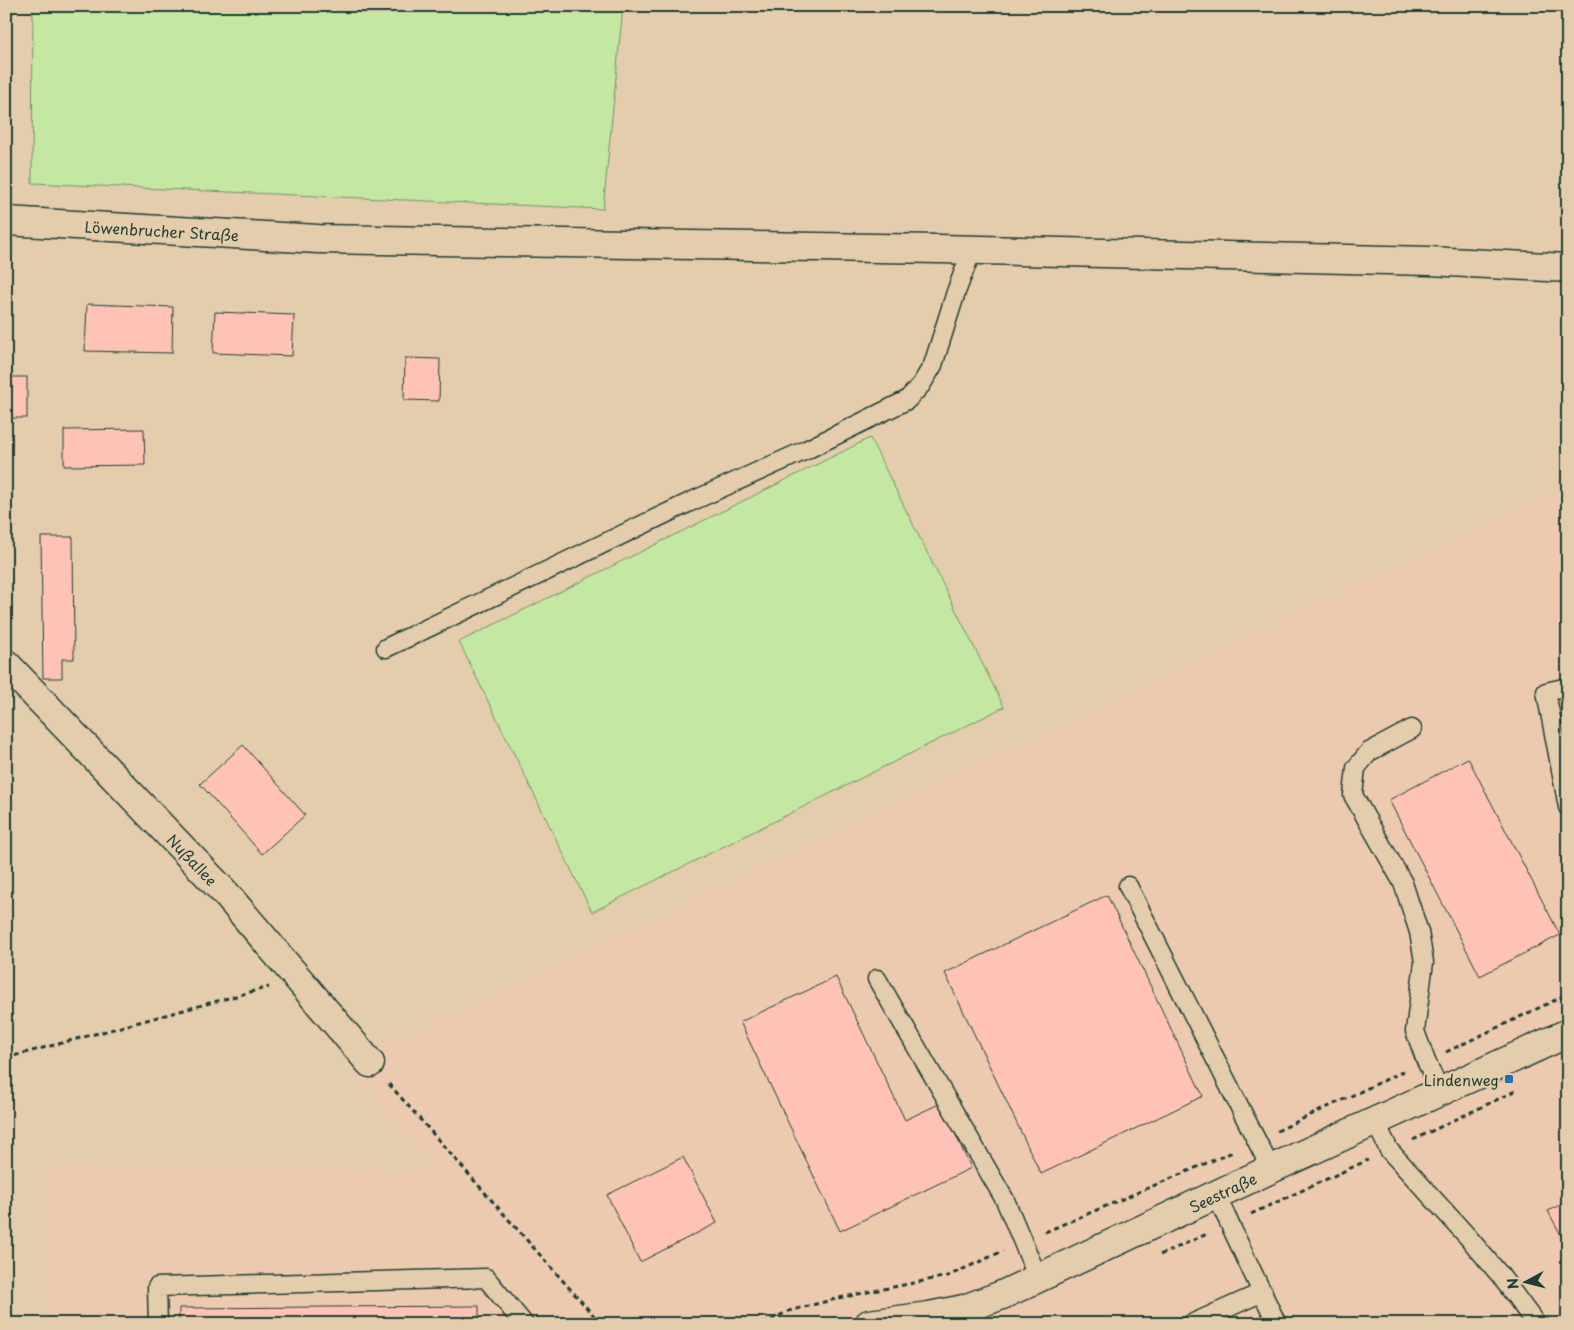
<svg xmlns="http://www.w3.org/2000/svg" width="1574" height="1330" font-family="'Playpen Sans',sans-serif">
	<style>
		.built { fill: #eccab0 }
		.green { fill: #c4e8a2; stroke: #72926b }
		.building { fill: #fec3b6; stroke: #1f3d34 }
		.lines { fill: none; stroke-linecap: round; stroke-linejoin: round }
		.lane-casing { stroke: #1f3d34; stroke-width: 21 }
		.street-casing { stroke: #1f3d34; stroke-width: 31 }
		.secondary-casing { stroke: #1f3d34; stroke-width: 31 }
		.path { stroke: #1f3d34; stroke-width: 3; stroke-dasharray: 5 4; stroke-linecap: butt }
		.lane { stroke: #e4cdad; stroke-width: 18 }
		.street { stroke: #e4cdad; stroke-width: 28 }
		.secondary { stroke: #e4cdad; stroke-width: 28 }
		.poi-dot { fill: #1f6fb2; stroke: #e4cdad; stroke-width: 2 }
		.labels { text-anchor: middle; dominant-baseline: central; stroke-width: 4; stroke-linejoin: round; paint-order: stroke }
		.street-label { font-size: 15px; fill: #1f3d34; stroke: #e4cdad }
		.poi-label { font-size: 15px; fill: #1f3d34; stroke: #e4cdad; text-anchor: end }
	</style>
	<rect width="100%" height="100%" fill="#e4cdad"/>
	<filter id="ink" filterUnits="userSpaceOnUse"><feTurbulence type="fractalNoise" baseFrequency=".02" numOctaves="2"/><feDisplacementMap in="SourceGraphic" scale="10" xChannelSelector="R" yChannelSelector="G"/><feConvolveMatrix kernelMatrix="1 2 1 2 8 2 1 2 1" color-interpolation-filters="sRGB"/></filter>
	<g filter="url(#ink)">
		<!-- built -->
		<polygon class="built" points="1568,486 1568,1324 48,1324 47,1167 435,1171 346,1064"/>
		<!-- green -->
		<g class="green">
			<polygon points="33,6 623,6 603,209 32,183"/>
			<polygon points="870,438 1004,707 592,912 459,642"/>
		</g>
		<!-- building -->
		<g class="building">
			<polygon points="87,304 173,307 172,353 85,351"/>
			<polygon points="215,312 294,315 292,356 213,353"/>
			<polygon points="405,358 440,359 439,401 404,400"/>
			<rect x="6" y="377" width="21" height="41"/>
			<polygon points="144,429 145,465 64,466 64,430"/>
			<polygon points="41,537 73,537 74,659 62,659 62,678 43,678"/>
			<polygon points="243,745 305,815 262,854 200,784"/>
			<polygon points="1468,758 1560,935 1480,976 1389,800"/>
			<polygon points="1107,895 1203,1096 1041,1174 945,973"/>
			<polygon points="836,977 905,1120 941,1103 971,1168 840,1231 740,1022"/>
			<polygon points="683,1157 717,1223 640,1262 607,1195"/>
			<polygon points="1568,1201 1568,1248 1548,1211"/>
			<polygon points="479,1306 479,1324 179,1324 179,1308"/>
		</g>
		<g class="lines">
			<!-- lane casing -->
			<g class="lane-casing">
				<g id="lane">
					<polyline points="386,648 688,503 806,450 907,400 921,385 933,365 956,292 972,250"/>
					<polyline points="1568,687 1546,692 1568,807"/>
					<polyline points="1412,729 1369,752 1356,768 1353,795 1403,883 1419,932 1424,962 1415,1031 1426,1061 1440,1091"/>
					<polyline points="1128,886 1271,1169"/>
					<polyline points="877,979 1005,1200 1038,1278"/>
					<polyline points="1375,1121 1389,1150 1468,1237 1500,1275 1536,1324"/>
					<polyline points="1216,1195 1277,1324"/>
					<polyline points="158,1324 157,1287 486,1278 524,1324"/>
					<polyline points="1191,1324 1263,1292"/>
				</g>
			</g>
			<!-- street casing -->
			<g class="street-casing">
				<g id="street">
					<path id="s1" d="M6,664l220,230 144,169"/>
					<path id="s2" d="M869,1324l60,-8 35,-7 38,-14 269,-126 297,-136"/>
				</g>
			</g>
			<!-- secondary casing -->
			<g class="secondary-casing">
				<g id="secondary">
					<path id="s3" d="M6,221l312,18 621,10 490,12 139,7"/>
				</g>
			</g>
			<!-- path -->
			<g class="path">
				<polyline points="1446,1052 1568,994"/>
				<polyline points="6,1058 269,987"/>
				<polyline points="389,1084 601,1324"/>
				<polyline points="1277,1131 1404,1071"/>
				<polyline points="1413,1140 1515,1091"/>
				<polyline points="1251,1214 1368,1160"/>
				<polyline points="1045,1232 1235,1151"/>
				<polyline points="1160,1255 1209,1233"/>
				<polyline points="763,1324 789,1311 839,1298 948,1276 1003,1251"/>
			</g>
			<!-- lane -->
			<use href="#lane" class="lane"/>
			<!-- street -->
			<use href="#street" class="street"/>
			<!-- secondary -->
			<use href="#secondary" class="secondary"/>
		</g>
	</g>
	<!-- markers -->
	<rect class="poi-dot" x="1504" y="1074" width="10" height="10" rx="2.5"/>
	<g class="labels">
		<!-- street labels -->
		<g class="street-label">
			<text stroke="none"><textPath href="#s3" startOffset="156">Löwenbrucher Straße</textPath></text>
			<text stroke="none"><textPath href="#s1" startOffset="270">Nußallee</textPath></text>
			<text stroke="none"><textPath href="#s2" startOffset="380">Seestraße</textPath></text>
		</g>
		<!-- poi labels -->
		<g class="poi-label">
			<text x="1499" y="1079">Lindenweg</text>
		</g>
	</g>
	<!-- margin -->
	<rect width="1574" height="1330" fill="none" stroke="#e4cdad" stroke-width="25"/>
	<rect x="12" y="12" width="1549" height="1305" fill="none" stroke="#1f3d34" stroke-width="2" filter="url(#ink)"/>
	<!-- north arrow -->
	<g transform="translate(1526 1282) rotate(263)" stroke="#e4cdad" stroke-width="4" paint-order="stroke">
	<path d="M0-4L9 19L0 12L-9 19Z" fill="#1f3d34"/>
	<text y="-8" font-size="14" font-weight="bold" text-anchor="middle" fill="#1f3d34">N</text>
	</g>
</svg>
